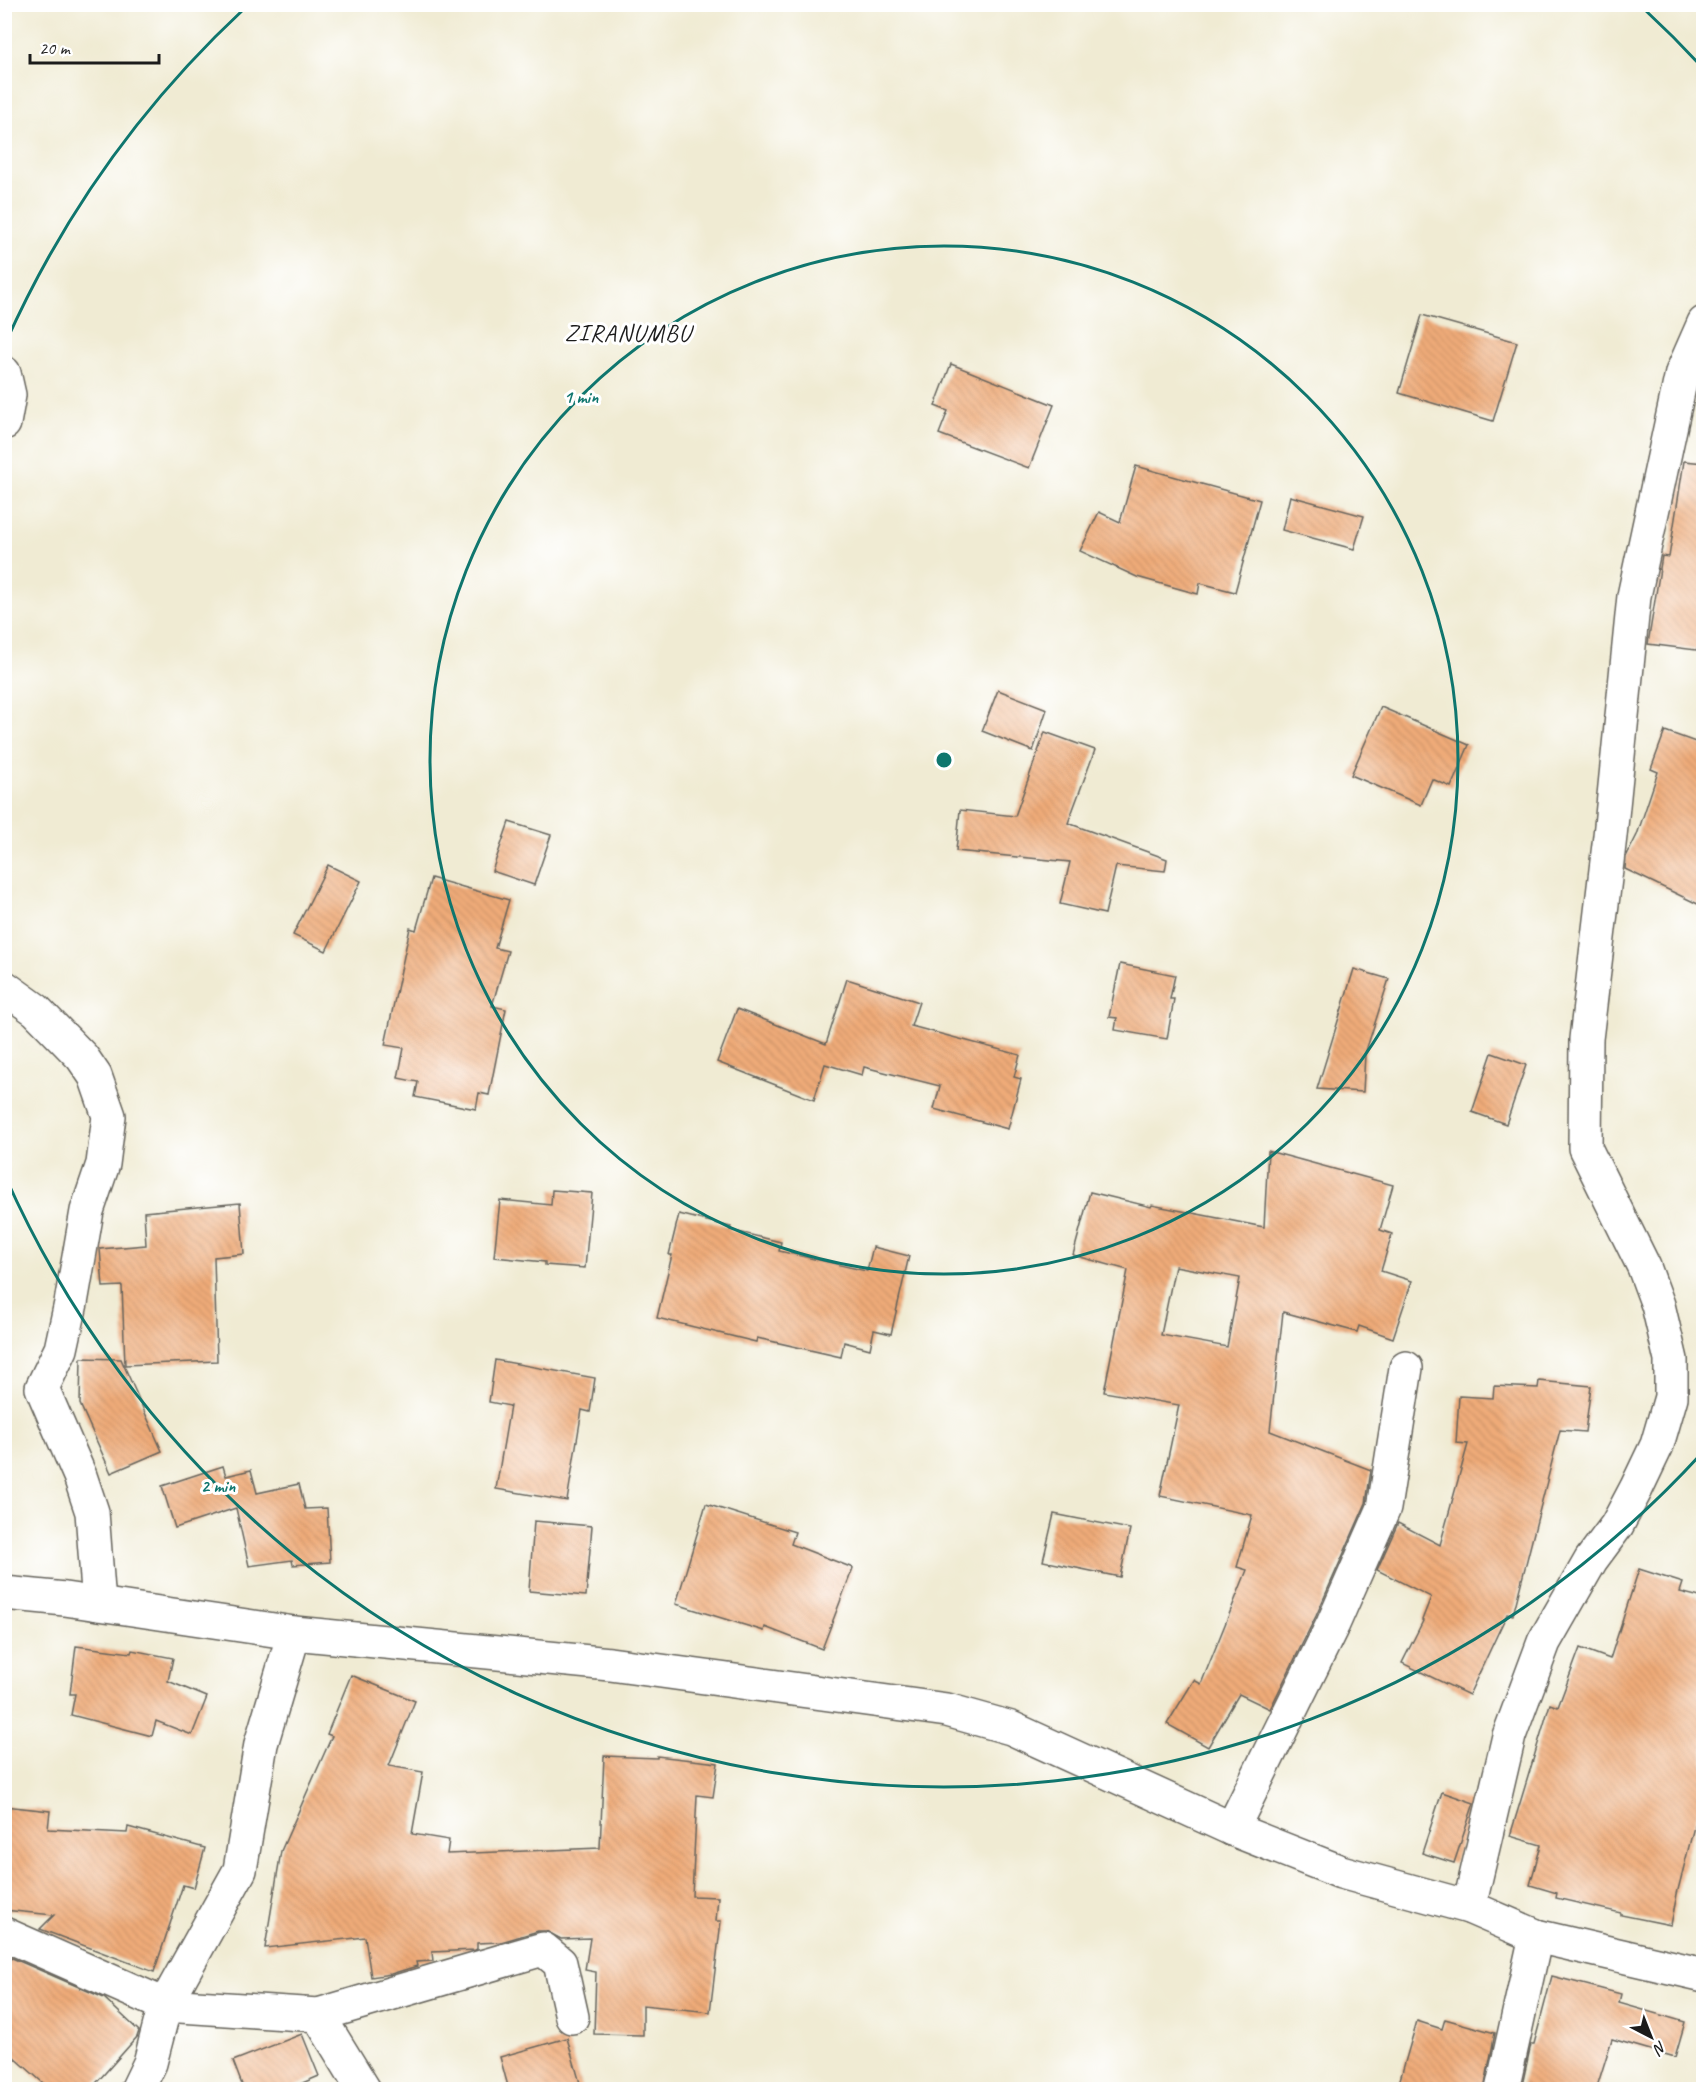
<svg xmlns="http://www.w3.org/2000/svg" width="1708" height="2094" font-family="Caveat,sans-serif">
	<style>
		.building { fill: url(#building-back-hatch); fill-rule: evenodd }
		.lines { fill: none; stroke-linecap: round; stroke-linejoin: round }
		.minor-casing { stroke: #66645c; stroke-width: 36 }
		.minor { stroke: #fff; stroke-width: 33 }
		.ring { fill: none; stroke: #0f766e; stroke-width: 3 }
		.labels { text-anchor: middle; dominant-baseline: central; stroke-width: 6; stroke-linejoin: round; paint-order: stroke }
		.quarter-label { font-size: 24px; letter-spacing: 1.5px; fill: #1c1c1c; stroke: #fff }
		.centre { fill: #0f766e; stroke: #fff; stroke-width: 3 }
		.ring-label { font-size: 18px; text-anchor: middle; font-weight: bold; fill: #0f766e; stroke: #fff; stroke-width: 6; stroke-linejoin: round; paint-order: stroke }
	</style>
	<defs>
		<pattern id="building-back-hatch" width="6" height="6" patternUnits="userSpaceOnUse" patternTransform="scale(1.5)"><rect width="6" height="6" fill="#efab78"/><path d="M-1 5l2 2M0 0l6 6M5-1l2 2" fill="none" stroke="#cc9367"/></pattern>
	</defs>
	<rect width="100%" height="100%" fill="#fff"/>
	<filter id="ink" filterUnits="userSpaceOnUse"><feTurbulence type="fractalNoise" baseFrequency=".0167" numOctaves="2"/><feDisplacementMap in="SourceGraphic" scale="12" xChannelSelector="R" yChannelSelector="G"/><feConvolveMatrix kernelMatrix="1 2 1 2 8 2 1 2 1" color-interpolation-filters="sRGB"/></filter>
	<filter id="wash" filterUnits="userSpaceOnUse"><feTurbulence type="fractalNoise" baseFrequency=".008" numOctaves="4" result="noise"/><feDisplacementMap in="SourceGraphic" scale="24" xChannelSelector="R" yChannelSelector="G"/><feGaussianBlur stdDeviation="1.35" result="paint"/><feColorMatrix in="noise" values="0 0 0 0 0 0 0 0 0 0 0 0 0 0 0 0 0 1.4 0 .05"/><feComposite in="paint" operator="in"/></filter>
	<g filter="url(#wash)">
		<rect width="100%" height="100%" fill="#f0ebd3"/>
		<g id="blocks">
			<!-- building -->
			<g class="building">
				<polygon points="1422,315 1517,342 1493,421 1399,393"/>
				<polygon points="951,364 1054,405 1029,468 939,434 948,411 935,406"/>
				<polygon points="1684,461 1704,463 1704,651 1648,644 1662,556 1669,557"/>
				<polygon points="1136,466 1260,500 1235,592 1200,583 1198,594 1137,577 1080,551 1099,512 1120,522"/>
				<polygon points="1290,496 1364,516 1354,549 1282,530"/>
				<polygon points="998,690 1047,709 1033,751 982,731"/>
				<polygon points="1381,707 1469,745 1451,787 1432,779 1421,805 1351,775"/>
				<polygon points="1665,731 1704,745 1704,907 1625,869 1626,857 1637,835 1658,772 1651,769"/>
				<polygon points="1045,732 1095,750 1068,823 1167,859 1165,871 1116,866 1105,914 1060,904 1070,862 956,851 960,810 1015,816"/>
				<polygon points="509,822 551,835 534,885 492,871"/>
				<polygon points="328,865 361,881 326,951 293,935"/>
				<polygon points="431,878 509,900 495,948 508,951 492,1006 506,1009 489,1095 479,1093 476,1109 415,1097 418,1082 398,1078 404,1048 385,1045 410,928 416,930"/>
				<polygon points="1120,964 1175,975 1170,999 1174,999 1167,1039 1115,1030 1117,1018 1109,1017"/>
				<polygon points="1354,969 1389,979 1365,1054 1363,1092 1317,1089"/>
				<polygon points="847,979 919,1002 911,1026 1020,1055 1014,1077 1021,1079 1008,1129 934,1109 940,1086 864,1067 862,1075 825,1064 814,1100 717,1062 737,1009 826,1044"/>
				<polygon points="1492,1053 1526,1065 1506,1124 1472,1112"/>
				<path d="M1268,1151l125,34 -13,45 12,4 -11,37 31,10 -19,57 -34,-12 -2,6 -74,-20 -13,119 101,39 -5,33 -50,113 -46,93 -31,-15 -31,53 -41,-23 27,-44 7,4 46,-114 -10,-3 15,-52 -92,-19 19,-91 -75,-13 24,-122 -55,-15 17,-63 61,15 1,-2 112,22zM1175,1266l65,12 -13,69 -66,-12z"/>
				<polygon points="552,1190 592,1193 585,1268 545,1265 545,1262 494,1257 500,1200 551,1205"/>
				<polygon points="240,1203 244,1254 214,1257 217,1361 125,1365 122,1286 103,1287 100,1249 146,1245 144,1212"/>
				<polygon points="679,1214 731,1227 730,1230 781,1242 779,1251 867,1271 873,1247 909,1256 891,1334 874,1330 870,1349 844,1342 841,1357 757,1338 756,1342 657,1318 672,1255 669,1255"/>
				<polygon points="81,1358 121,1359 162,1451 111,1473 80,1404"/>
				<polygon points="495,1360 595,1378 590,1412 582,1410 567,1501 496,1489 510,1406 489,1402"/>
				<polygon points="1539,1381 1591,1386 1585,1432 1560,1430 1513,1615 1507,1614 1469,1695 1402,1663 1423,1621 1422,1620 1431,1597 1377,1570 1398,1523 1440,1545 1468,1444 1456,1443 1459,1396 1493,1398 1494,1386 1538,1388"/>
				<polygon points="223,1466 226,1476 251,1470 257,1493 299,1484 305,1509 327,1508 330,1562 293,1565 292,1560 249,1566 236,1508 175,1528 162,1486"/>
				<polygon points="706,1504 795,1532 791,1544 853,1568 822,1649 765,1627 764,1631 676,1604"/>
				<polygon points="1054,1514 1130,1529 1120,1577 1043,1561"/>
				<polygon points="534,1521 592,1526 586,1596 529,1591"/>
				<polygon points="1639,1569 1683,1583 1680,1592 1704,1598 1704,1787 1677,1894 1671,1925 1621,1915 1621,1913 1556,1898 1557,1893 1530,1885 1541,1845 1510,1836 1550,1704 1558,1707 1580,1648 1610,1659"/>
				<polygon points="76,1646 131,1653 132,1650 173,1658 168,1681 207,1697 192,1735 156,1721 152,1736 71,1715 75,1694 70,1694"/>
				<polygon points="351,1675 415,1701 389,1766 423,1772 412,1834 449,1840 447,1854 600,1848 604,1756 657,1758 657,1756 718,1763 713,1797 697,1795 692,1896 718,1897 716,1921 721,1921 710,2012 643,2005 643,2035 594,2034 596,1972 585,1970 590,1938 561,1939 546,1931 538,1931 501,1942 477,1943 477,1949 475,1950 432,1952 433,1961 416,1962 417,1966 391,1974 371,1977 365,1937 265,1948 281,1851 332,1736 327,1734"/>
				<polygon points="1442,1792 1474,1803 1454,1863 1422,1853"/>
				<polygon points="4,1806 50,1811 48,1829 127,1833 128,1827 205,1848 194,1888 183,1885 154,1972 40,1929 54,1915 4,1910"/>
				<polygon points="12,1958 104,1998 139,2031 137,2037 90,2090 51,2090 4,2048 4,1965"/>
				<polygon points="1552,1976 1621,1994 1619,2003 1685,2022 1675,2057 1612,2039 1596,2090 1521,2090 1531,2044 1534,2044"/>
				<polygon points="1445,2019 1495,2033 1484,2090 1397,2090 1417,2021 1442,2029"/>
				<polygon points="302,2034 319,2076 286,2090 244,2090 233,2061"/>
				<polygon points="567,2038 582,2090 509,2090 500,2057"/>
			</g>
		</g>
	</g>
	<g filter="url(#ink)">
		<use href="#blocks" fill-opacity="0" stroke="#66645c" stroke-width="1.5"/>
		<g class="lines">
			<!-- minor casing -->
			<g class="minor-casing">
				<g id="minor">
					<polyline points="4,373 9,395 4,423"/>
					<polyline points="4,987 36,1010 82,1057 95,1076 109,1116 103,1164 87,1211 71,1303 61,1349 42,1388 80,1476 92,1512 99,1604"/>
					<polyline points="4,1593 65,1599 294,1633 610,1664 947,1710 1011,1728 1232,1829 1341,1872 1469,1907 1536,1936 1704,1975"/>
					<polyline points="1232,1829 1333,1624 1384,1508 1406,1368"/>
					<polyline points="1469,1907 1509,1736 1544,1642 1591,1560 1617,1525 1636,1489 1657,1445 1671,1397 1671,1360 1658,1305 1644,1267 1585,1148 1586,1039 1610,836 1634,596 1682,373 1704,323"/>
					<polyline points="4,1934 165,2005 318,2015 364,2090"/>
					<polyline points="318,2015 543,1949 560,1963 572,2017"/>
					<polyline points="137,2090 150,2063 165,2005 240,1870 261,1744 294,1633"/>
					<polyline points="1502,2090 1536,1936"/>
				</g>
			</g>
			<!-- minor -->
			<use href="#minor" class="minor"/>
		</g>
	</g>
	<!-- distance rings -->
	<g class="ring">
		<circle cx="944" cy="760" r="514"/>
		<path d="M1701 1454A1027 1027 0 0 1 6 1178M6 342A1027 1027 0 0 1 244 9M1644 9A1027 1027 0 0 1 1701 66"/>
	</g>
	<g class="labels">
		<!-- quarter labels -->
		<g class="quarter-label">
			<text x="628" y="333">ZIRANUMBU</text>
		</g>
	</g>
	<circle cx="944" cy="760" r="9" class="centre"/>
	<g class="ring-label">
		<text x="581" y="403">1 min</text>
		<text x="218" y="1492">2 min</text>
	</g>
	<!-- margin -->
	<rect width="1708" height="2094" fill="none" stroke="#fff" stroke-width="24"/>
	<!-- north arrow -->
	<g transform="translate(1651 2037) rotate(138)" stroke="#ffffff" stroke-width="4.5" paint-order="stroke">
	<path d="M0-4.5L10 22L0 15L-10 22Z" fill="#1c1c1c"/>
	<text y="-9" font-size="16" font-weight="bold" text-anchor="middle" fill="#1c1c1c">N</text>
	</g>
	<!-- scale -->
	<path d="M30 54v9h129v-9" fill="none" stroke="#1c1c1c" stroke-width="3"/>
	<text x="39" y="54" font-size="18" fill="#1c1c1c" stroke="#ffffff" stroke-width="4.5" paint-order="stroke">20 m</text>
</svg>
